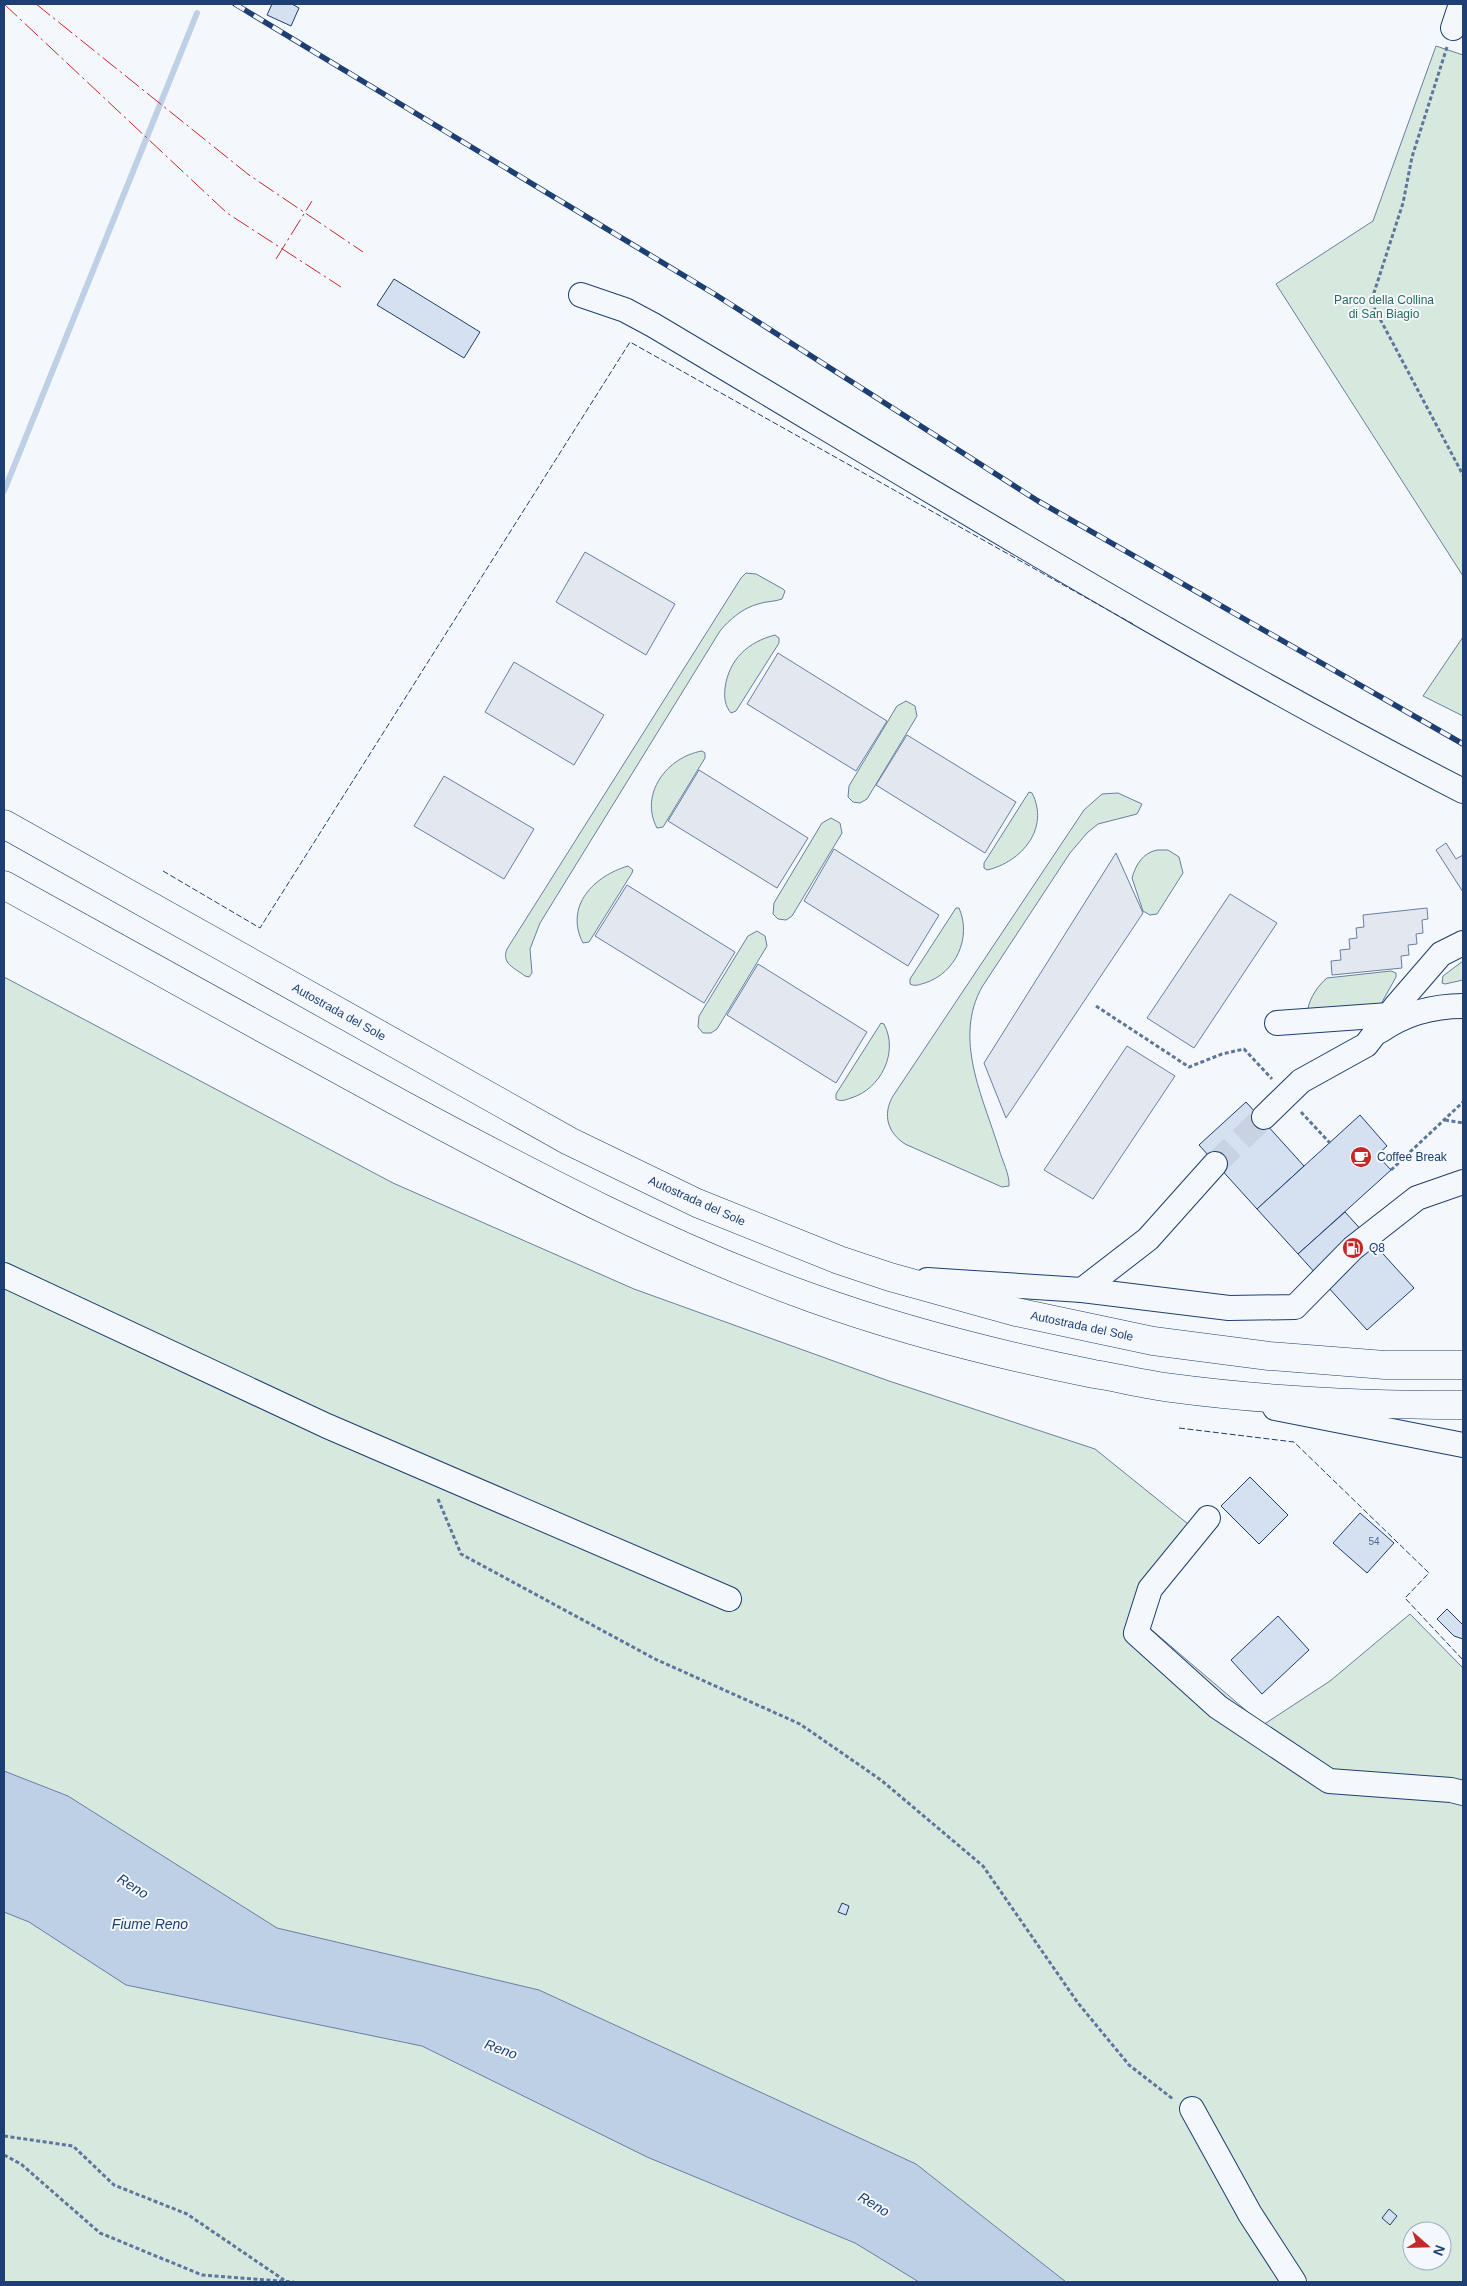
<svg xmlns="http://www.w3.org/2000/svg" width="1467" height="2286" font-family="Helvetica,sans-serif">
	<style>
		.green { fill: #d7e8df; stroke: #687fa3; fill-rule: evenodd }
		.parking { fill: #e3e8f0; stroke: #687fa3 }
		.water { fill: #bed0e5; stroke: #687fa3 }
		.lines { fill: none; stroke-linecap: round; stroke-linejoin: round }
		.stream { stroke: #bed0e5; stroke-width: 6 }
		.building { fill: #d5e0f0; stroke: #1d3f73 }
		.minor-tunnel { stroke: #c9d2e0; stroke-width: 24; stroke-dasharray: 24 12; stroke-linecap: butt }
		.minor-casing { stroke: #1d3f73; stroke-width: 26 }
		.highway-casing { stroke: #1d3f73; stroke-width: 29 }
		.path { stroke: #5e769c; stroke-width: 3; stroke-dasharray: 4 2.5; stroke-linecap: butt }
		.minor { stroke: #f4f7fb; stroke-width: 24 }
		.highway { stroke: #f4f7fb; stroke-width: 28 }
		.rail-casing { stroke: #1d3f73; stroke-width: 5.5 }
		.rail { stroke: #f4f7fb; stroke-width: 4; stroke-dasharray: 11; stroke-linecap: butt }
		.fence { stroke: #1d3f73; stroke-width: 1; stroke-dasharray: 6 2.5; stroke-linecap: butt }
		.power { stroke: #c62828; stroke-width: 1; stroke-dasharray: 18 4 2.5 4; stroke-linecap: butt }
		.labels { text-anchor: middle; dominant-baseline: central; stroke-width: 4; stroke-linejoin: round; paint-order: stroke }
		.number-label { font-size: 10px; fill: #4b6792 }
		.park-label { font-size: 12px; fill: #2c6c60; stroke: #f4f7fb }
		.street-label { font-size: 12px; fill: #1d3f73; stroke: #f4f7fb }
		.poi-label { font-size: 12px; fill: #1d3f73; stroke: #f4f7fb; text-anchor: start }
		.water-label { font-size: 14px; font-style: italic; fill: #1d3f73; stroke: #f4f7fb }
	</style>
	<rect width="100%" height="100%" fill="#f4f7fb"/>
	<!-- green -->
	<g class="green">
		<polygon points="1436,46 1463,55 1463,576 1276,284 1373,221"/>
		<path d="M746,573l10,1 27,15 2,2 -3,8c-8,3 -16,2 -24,5 -15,4 -28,15 -38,27l-180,292 -10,26 2,24 -3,4 -4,-1c-10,-8 -24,-12 -18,-27l234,-371z"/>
		<path d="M775,635l4,3v5l-43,68 -5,2c-6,-7 -7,-15 -6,-25 4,-29 23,-46 50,-53z"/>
		<polygon points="1463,637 1463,716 1423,696"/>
		<polygon points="906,701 915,706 917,716 867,799 860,803 853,802 848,797 849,786 897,706"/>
		<path d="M702,751l3,2v5l-42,69 -6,1c-18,-34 10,-71 45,-77z"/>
		<path d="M1029,792l3,1c18,35 -10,69 -45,77l-3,-2v-5z"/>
		<path d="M1118,793l24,11 -5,10 -39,10 -11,9 -17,20 -88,134c-29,52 1,110 17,162 3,11 11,26 10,37l-7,1 -97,-43c-17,-11 -23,-29 -12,-48l191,-286 18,-16z"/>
		<polygon points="831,818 840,823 842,833 792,916 786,920 778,919 773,914 774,903 822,823"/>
		<path d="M1157,850h11l11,7 4,16 -26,41 -7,1 -7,-4 -11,-33c4,-14 11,-25 25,-28z"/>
		<path d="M628,866l5,4 -1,3 -43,69 -6,1c-19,-37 11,-67 45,-77z"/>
		<path d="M956,908h3c13,29 -3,65 -34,75 -5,1 -9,4 -15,1v-5z"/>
		<polygon points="757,931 765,936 767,946 717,1029 711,1033 703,1033 698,1027 699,1016 748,936"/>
		<polygon points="1463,961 1463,980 1445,984 1442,983 1443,976"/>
		<path d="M1391,971l5,2v4l-15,27 -73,5c1,-10 11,-25 19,-31z"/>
		<path d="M4,977l389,206 241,106 255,92 206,68 108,87 -64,83 124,106 67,-44 80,-67 53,54v614h-1459zM1412,2231h30v30h-30z"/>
		<path d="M881,1023l3,1c15,28 -3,65 -33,74 -6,2 -10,4 -15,1v-5z"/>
	</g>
	<!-- parking -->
	<g class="parking">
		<polygon points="585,552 675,604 646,655 556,602"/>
		<polygon points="778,653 887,721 856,771 747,704"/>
		<polygon points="514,662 604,715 574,765 485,712"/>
		<polygon points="907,735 1016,802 985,853 876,785"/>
		<polygon points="699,770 808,838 777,888 668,821"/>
		<polygon points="444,776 534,829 504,879 414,826"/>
		<polygon points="1446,843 1456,859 1463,855 1463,892 1436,850"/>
		<polygon points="834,849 939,915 908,966 804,901"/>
		<polygon points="1116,853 1143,913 1006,1118 984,1063"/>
		<polygon points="627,885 735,952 704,1003 595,936"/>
		<polygon points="1230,894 1277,923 1194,1048 1147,1018"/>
		<polygon points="1427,908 1428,919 1422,920 1423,933 1416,934 1417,944 1408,945 1409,955 1401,956 1402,968 1332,975 1331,961 1341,960 1340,950 1350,949 1349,939 1357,938 1356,928 1364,927 1363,915"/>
		<polygon points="758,964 867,1032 836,1083 727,1015"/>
		<polygon points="1127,1046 1175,1076 1093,1199 1044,1170"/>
	</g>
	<!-- water -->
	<polygon class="water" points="4,1771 68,1796 277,1928 539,1990 916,2164 1066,2282 919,2282 855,2243 647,2157 422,2046 126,1985 29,1922 4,1912"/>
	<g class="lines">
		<!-- stream -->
		<polyline class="stream" points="4,491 197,13"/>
	</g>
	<!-- building -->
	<g class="building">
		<polygon points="272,4 292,4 299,8 291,26 267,15"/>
		<polygon points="394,279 480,332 464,358 377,305"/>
		<polygon points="1246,1102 1304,1166 1257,1209 1199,1145"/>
		<polygon points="1360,1115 1387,1146 1377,1155 1391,1170 1298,1254 1257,1209"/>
		<polygon points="1345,1212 1414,1288 1367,1330 1298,1254"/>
		<polygon points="1250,1477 1288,1515 1259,1544 1221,1506"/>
		<polygon points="1360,1513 1394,1543 1367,1573 1333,1543"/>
		<polygon points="1447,1609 1463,1625 1463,1639 1454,1636 1437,1619"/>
		<polygon points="1278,1616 1309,1650 1262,1694 1231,1660"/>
		<polygon points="842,1903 849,1906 846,1915 838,1912"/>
		<polygon points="1389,2209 1397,2216 1390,2225 1382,2218"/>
	</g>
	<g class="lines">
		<!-- minor-tunnel -->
		<polyline class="minor-tunnel" points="1215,1164 1264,1117"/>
		<!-- minor casing -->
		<g class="minor-casing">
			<g id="minor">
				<polyline points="1453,28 1461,4"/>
				<path d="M581,295l44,15 28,15c268,159 533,324 810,466"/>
				<polyline points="1277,1023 1389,1015"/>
				<path d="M1380,1031c24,-17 54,-25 83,-25"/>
				<polyline points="1264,1117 1301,1081 1366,1045 1396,1006 1441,954 1463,943"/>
				<polyline points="4,1275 327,1426 729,1599"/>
				<polyline points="927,1280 1082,1290 1229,1308 1295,1307 1353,1248 1417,1198 1463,1182"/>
				<polyline points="1082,1290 1148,1239 1215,1164"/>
				<polyline points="1275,1408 1463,1445"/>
				<polyline points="1208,1518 1150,1589 1136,1633 1218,1707 1329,1781 1451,1790 1463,1793"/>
				<polyline points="1192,2109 1250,2214 1294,2282"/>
			</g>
		</g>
		<!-- highway casing -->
		<g class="highway-casing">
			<g id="highway">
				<polyline points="4,824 569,1141 697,1203 839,1260 890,1277 1016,1312 1153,1341 1269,1356 1385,1365 1463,1365"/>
				<path d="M4,885c133,74 267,148 401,221 132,71 265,141 407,192 92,33 187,57 282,76 26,4 52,11 78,14 97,13 194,17 291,17"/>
			</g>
		</g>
		<!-- path -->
		<g class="path">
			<polyline points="1447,47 1412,157 1403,203 1371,302 1463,475"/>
			<polyline points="1096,1006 1189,1067 1222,1054 1244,1049 1272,1079"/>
			<polyline points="1301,1112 1330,1143"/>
			<polyline points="1445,1120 1463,1123"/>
			<polyline points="1391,1170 1463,1102"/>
			<polyline points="438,1499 461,1554 655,1659 800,1724 881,1780 983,1866 1078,2003 1129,2065 1173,2099"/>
			<polyline points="4,2136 73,2146 114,2185 187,2214 284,2280"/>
			<polyline points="4,2155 21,2164 100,2233 202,2275 294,2282"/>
		</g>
		<!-- minor -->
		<use href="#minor" class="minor"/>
		<!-- highway -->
		<use href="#highway" class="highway"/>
		<!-- rail casing -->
		<g class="rail-casing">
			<polyline id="rail" points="235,4 716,295 1038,501 1463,744"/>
		</g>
		<!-- rail -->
		<use href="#rail" class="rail"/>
		<!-- fence -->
		<g class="fence">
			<polyline points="163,871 260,928 630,342 1133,624"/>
			<polyline points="1179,1428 1294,1442 1429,1573 1405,1598 1463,1660"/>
		</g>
		<!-- power -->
		<g class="power">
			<polyline points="4,4 227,213 341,287"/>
			<polyline points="36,4 249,175 363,252"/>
			<polyline points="276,259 312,201"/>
		</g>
	</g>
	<!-- icons -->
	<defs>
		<g id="cafe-disc" transform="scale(1.125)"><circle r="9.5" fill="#c62828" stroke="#f4f7fb"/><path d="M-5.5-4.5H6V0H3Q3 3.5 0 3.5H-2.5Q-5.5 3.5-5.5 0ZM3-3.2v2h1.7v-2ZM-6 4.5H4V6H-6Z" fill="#fff"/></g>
		<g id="fuel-disc" transform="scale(1.125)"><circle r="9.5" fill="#c62828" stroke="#f4f7fb"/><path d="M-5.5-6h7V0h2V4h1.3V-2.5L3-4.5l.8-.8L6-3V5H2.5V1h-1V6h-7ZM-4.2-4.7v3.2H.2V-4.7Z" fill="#fff"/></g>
	</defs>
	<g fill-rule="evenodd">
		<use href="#cafe-disc" x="1361" y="1157"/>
		<use href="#fuel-disc" x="1353" y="1248"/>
	</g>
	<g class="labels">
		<!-- number labels -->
		<g class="number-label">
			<text x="1374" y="1541">54</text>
		</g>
		<!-- park labels -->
		<g class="park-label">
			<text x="1384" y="300">Parco della Collina<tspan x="1384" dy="14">di San Biagio</tspan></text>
		</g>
		<!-- street labels -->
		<g class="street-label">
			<text transform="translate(339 1012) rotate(29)">Autostrada del Sole</text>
			<text transform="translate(697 1201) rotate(24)">Autostrada del Sole</text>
			<text transform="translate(1082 1326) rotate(12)">Autostrada del Sole</text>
		</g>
		<!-- poi labels -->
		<g class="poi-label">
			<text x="1377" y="1157">Coffee Break</text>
			<text x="1369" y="1248">Q8</text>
		</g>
		<!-- water labels -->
		<g class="water-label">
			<text transform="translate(133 1886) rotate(32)">Reno</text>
			<text x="150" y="1924">Fiume Reno</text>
			<text transform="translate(501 2049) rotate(20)">Reno</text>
			<text transform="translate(874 2204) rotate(31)">Reno</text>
		</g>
	</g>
	<!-- border -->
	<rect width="1467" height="2286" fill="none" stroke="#1d3f73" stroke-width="10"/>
	<!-- north arrow -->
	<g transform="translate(1427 2246) rotate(110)"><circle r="24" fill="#f4f7fb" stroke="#9eadc5"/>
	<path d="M0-4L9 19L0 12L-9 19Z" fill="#c62828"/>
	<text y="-8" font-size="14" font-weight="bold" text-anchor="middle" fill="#1d3f73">N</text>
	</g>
</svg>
